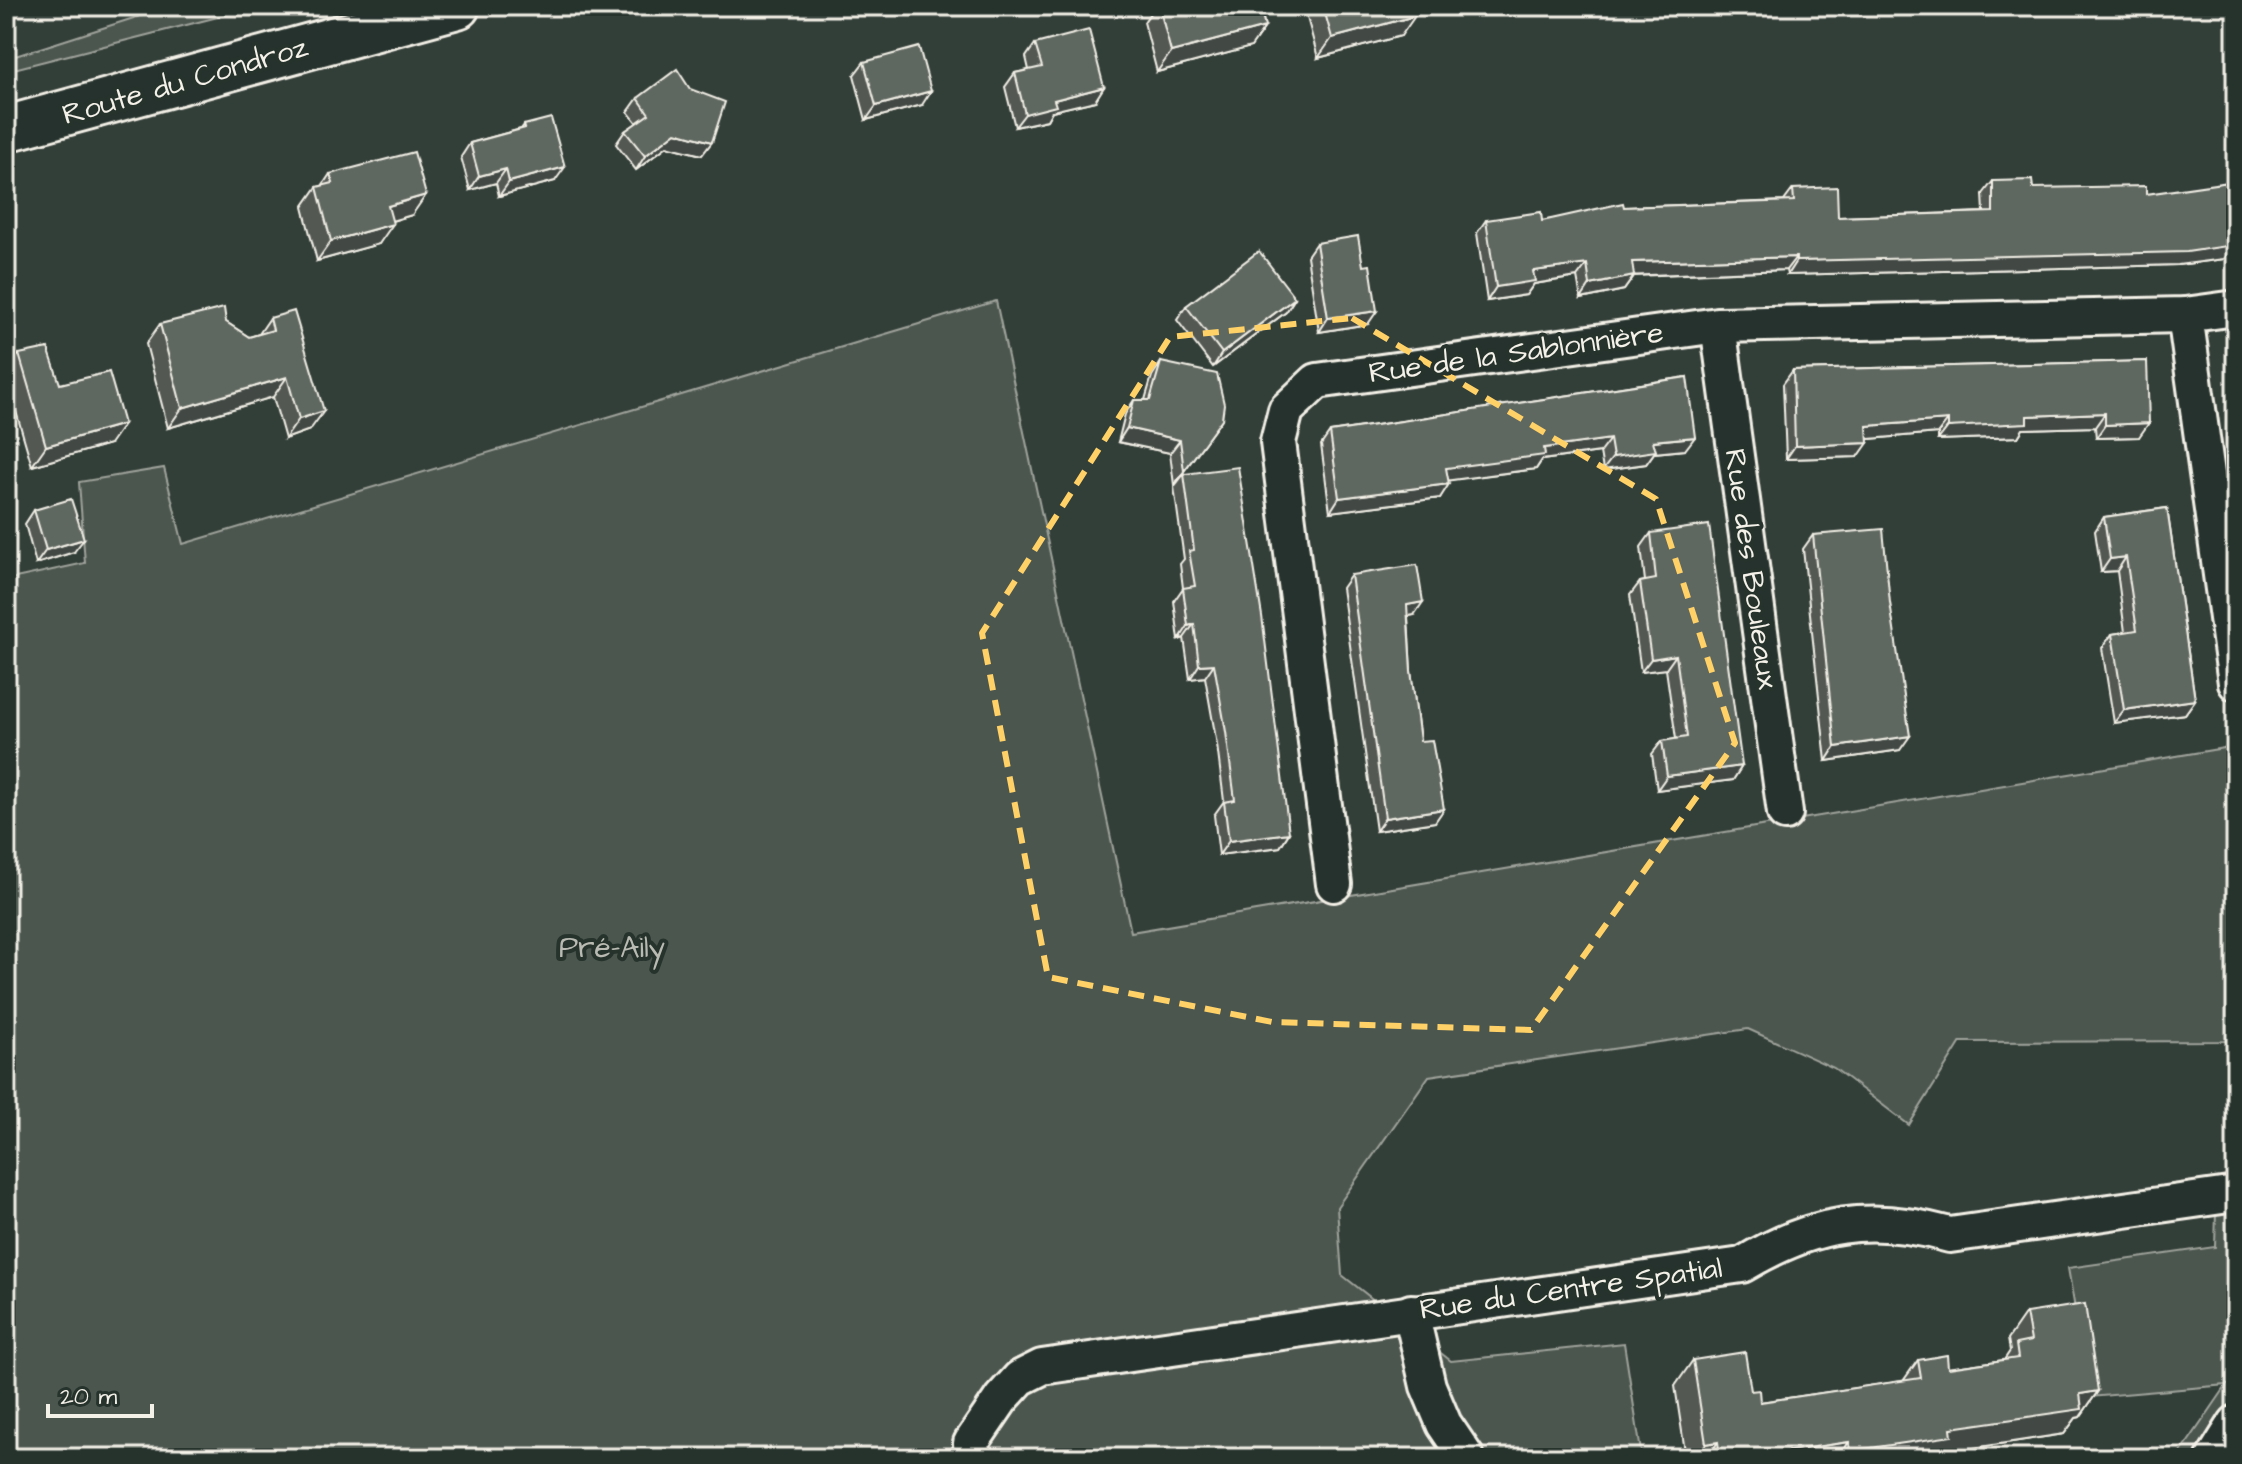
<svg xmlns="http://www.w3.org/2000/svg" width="2242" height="1464" font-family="'Architects Daughter',sans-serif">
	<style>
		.green { fill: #4c564f; stroke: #a0a49c; stroke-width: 2 }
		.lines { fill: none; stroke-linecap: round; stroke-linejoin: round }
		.minor-casing { stroke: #f4f1e8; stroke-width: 40 }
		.major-casing { stroke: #f4f1e8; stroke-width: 50 }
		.minor { stroke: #26332d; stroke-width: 34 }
		.major { stroke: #26332d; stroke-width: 44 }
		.wall { fill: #525953; stroke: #f4f1e8; stroke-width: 2 }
		.shaded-wall { fill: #424944; stroke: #f4f1e8; stroke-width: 2 }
		.building { fill: #5f6861; stroke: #f4f1e8; stroke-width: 2 }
		.marked { fill: none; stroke: #ffd166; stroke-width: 6; stroke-dasharray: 16 10; stroke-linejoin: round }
		.labels { text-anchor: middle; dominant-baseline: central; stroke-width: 8; stroke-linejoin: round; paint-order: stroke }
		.street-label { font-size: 30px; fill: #f4f1e8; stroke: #26332d }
		.park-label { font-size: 30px; fill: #b9bbb2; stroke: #26332d }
	</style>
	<rect width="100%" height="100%" fill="#323e38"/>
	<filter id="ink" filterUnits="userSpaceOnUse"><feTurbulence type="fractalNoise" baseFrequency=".0125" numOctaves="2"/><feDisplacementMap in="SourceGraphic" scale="16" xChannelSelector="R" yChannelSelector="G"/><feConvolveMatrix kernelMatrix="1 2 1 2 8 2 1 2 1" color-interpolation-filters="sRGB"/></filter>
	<g filter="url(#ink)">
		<!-- green -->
		<g class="green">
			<polygon points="171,6 261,6 6,71 6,59"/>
			<polygon points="996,301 1131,932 2236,746 2236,1041 1961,1042 1909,1125 1834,1068 1748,1029 1429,1076 1337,1207 1342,1275 1451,1361 1624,1343 1642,1458 6,1458 6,580 85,563 79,482 164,468 183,544"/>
			<polygon points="2236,1210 2236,1458 2177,1458 2227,1385 2090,1397 2068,1268 2215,1247 2216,1212"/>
		</g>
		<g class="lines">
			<!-- minor casing -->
			<g class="minor-casing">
				<g id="minor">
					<polyline points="2185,315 2236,683"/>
					<polyline points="1718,325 1785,813"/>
					<polyline points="1334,884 1278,442 1286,410 1317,381 1718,325 2185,315 2236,308"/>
					<polyline points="1411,1312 1428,1386 1444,1424 1467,1458"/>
					<path d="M972,1458l-1,-15 30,-44 19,-21 22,-11 700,-102c71,-43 127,-52 208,-30l286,-41"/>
					<polyline points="2214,1458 2236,1423"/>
				</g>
			</g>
			<!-- major casing -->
			<g class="major-casing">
				<polyline id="major" points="6,129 457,6"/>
			</g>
			<!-- minor -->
			<use href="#minor" class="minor"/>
			<!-- major -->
			<use href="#major" class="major"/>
		</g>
		<!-- wall -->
		<g class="wall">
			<polygon points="1155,6 1260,6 1265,27 1251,47 1157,72 1144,22"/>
			<polygon points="1298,6 1412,6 1401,36 1318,58 1305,10 1300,11"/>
			<polygon points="1035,44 1095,101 1052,111 1047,120 1015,127 1005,87 1015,73 1029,70 1026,57"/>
			<polygon points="864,62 922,105 866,120 854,75"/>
			<polygon points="638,98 702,155 667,146 636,170 616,144 625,131 637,123 628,112"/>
			<polygon points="524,125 555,181 499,196 496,183 470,190 461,157 470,143 521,129"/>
			<polygon points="330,174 412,215 392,221 379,244 317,261 303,207 317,187 322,186"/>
			<polygon points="1993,181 2033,188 2146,194 2234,245 2224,259 2178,265 1787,275 1786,270 1634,276 1624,290 1581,299 1577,277 1534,284 1526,295 1487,301 1477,233 1486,220 1542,221 1624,207 1784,201 1793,189 1838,217 1984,212 1983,194"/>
			<polygon points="1316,243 1368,324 1319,332 1307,256"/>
			<polygon points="1295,298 1286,312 1213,367 1177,320 1186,306"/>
			<polygon points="270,318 310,430 285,439 273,397 168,428 146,344 160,324 226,322 249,337 259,334"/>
			<polygon points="19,354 60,384 110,444 32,466 6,377 6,373"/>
			<polygon points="2147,361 2139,437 2096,438 2095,427 2023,429 2018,437 1938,440 1938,433 1868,439 1858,457 1786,459 1783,384 1793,370"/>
			<polygon points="2236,361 2236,386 2233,365"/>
			<polygon points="1161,362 1222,419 1174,485 1170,453 1118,442 1125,414 1134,400 1145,400 1152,376"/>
			<polygon points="1687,377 1685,450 1654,453 1646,464 1603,470 1600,452 1542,460 1536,469 1448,480 1440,498 1330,512 1321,445 1330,432"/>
			<polygon points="1184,474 1289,833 1280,847 1219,855 1214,815 1224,801 1217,745 1205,677 1190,679 1184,638 1179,640 1174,601 1183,588 1180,564 1184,559 1174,487"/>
			<polygon points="2167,508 2195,700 2185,714 2114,723 2102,648 2112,634 2125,632 2117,571 2101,572 2095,531 2104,517"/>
			<polygon points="34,510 74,552 36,564 25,524"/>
			<polygon points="1651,533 1742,766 1733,780 1657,790 1652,754 1662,741 1676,739 1666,669 1641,672 1630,595 1640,582 1645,581 1641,547"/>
			<polygon points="1813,535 1890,603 1900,750 1826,761 1803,549"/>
			<polygon points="1351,575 1414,615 1408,616 1411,671 1420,741 1435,822 1376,831 1342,588"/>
			<polygon points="2026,1313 2098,1391 2080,1417 2076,1418 2064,1434 1941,1453 1937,1458 1686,1458 1675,1386 1693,1360 1751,1391 1760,1402 1903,1381 1918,1360 1948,1368 2004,1360 2010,1351 2008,1339"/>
		</g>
		<!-- shaded-wall -->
		<g class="shaded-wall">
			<polygon points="1415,16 1401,36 1318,58 1332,38"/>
			<polygon points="1265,27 1251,47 1157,72 1171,52"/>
			<polygon points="1104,87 1095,101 1052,111 1047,120 1015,127 1025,114 1054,100"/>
			<polygon points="931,91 922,105 866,120 876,106"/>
			<polygon points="676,132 712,142 702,155 667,146 636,170 645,156"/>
			<polygon points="565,167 555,181 499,196 509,182"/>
			<polygon points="506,169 496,183 470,190 479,176"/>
			<polygon points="426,195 412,215 374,226 388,206"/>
			<polygon points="393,224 379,244 317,261 331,241"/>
			<polygon points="2236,232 2236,245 2223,247 2232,233"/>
			<polygon points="2234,245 2224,259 2178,265 1787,275 1796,261"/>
			<polygon points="1796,257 1786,270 1622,276 1632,262"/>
			<polygon points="1587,264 1577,277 1534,284 1526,295 1487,301 1496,287 1533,271"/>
			<polygon points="1634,276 1624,290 1581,299 1590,285"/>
			<polygon points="1295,298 1286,312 1213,367 1222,353"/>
			<polygon points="1377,311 1368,324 1319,332 1328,318"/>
			<polygon points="287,377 273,397 168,428 182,408"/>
			<polygon points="324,411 310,430 285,439 299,419"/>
			<polygon points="2105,413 2095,427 2023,429 2018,437 1938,440 1948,427 2027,416"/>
			<polygon points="1948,420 1938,433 1858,440 1867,426"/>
			<polygon points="2149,423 2139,437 2096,438 2105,425"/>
			<polygon points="124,424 110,444 32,466 46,446"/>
			<polygon points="1127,428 1180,440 1170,453 1118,442"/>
			<polygon points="1695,437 1685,450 1654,453 1646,464 1603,470 1613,457 1653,441"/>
			<polygon points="1610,439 1600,452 1542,460 1536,469 1437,482 1446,468 1544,448"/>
			<polygon points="1868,443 1858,457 1786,459 1795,446"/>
			<polygon points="1449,484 1440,498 1330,512 1339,498"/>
			<polygon points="84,539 74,552 36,564 46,550"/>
			<polygon points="2126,557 2117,571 2101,572 2110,559"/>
			<polygon points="1423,602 1414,615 1398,618 1407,605"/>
			<polygon points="1194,624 1184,638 1179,640 1188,626"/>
			<polygon points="1676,655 1666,669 1641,672 1651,659"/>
			<polygon points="1214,664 1205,677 1190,679 1199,665"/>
			<polygon points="2195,700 2185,714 2114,723 2124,710"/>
			<polygon points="1910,736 1900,750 1826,761 1835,747"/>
			<polygon points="1742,766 1733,780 1657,790 1667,776"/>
			<polygon points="1444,809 1435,822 1376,831 1385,818"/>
			<polygon points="1289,833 1280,847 1219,855 1229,841"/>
			<polygon points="2098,1391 2080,1417 2076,1418 2064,1434 1941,1453 1937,1458 1845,1458 1850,1451 1951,1428 2080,1394"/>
			<polygon points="1718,1442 1707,1458 1696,1458 1706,1444"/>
			<polygon points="1849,1442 1838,1458 1741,1458"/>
		</g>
		<!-- building -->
		<g class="building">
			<polygon points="1159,6 1260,6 1265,27 1171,52"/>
			<polygon points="1323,6 1412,6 1415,16 1332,38"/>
			<polygon points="1089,30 1104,87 1054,100 1056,106 1025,114 1015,73 1042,67 1035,44"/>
			<polygon points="919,47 931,91 876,106 864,62"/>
			<polygon points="677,69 690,89 725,102 712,142 676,132 645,156 625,131 649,114 638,98"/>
			<polygon points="551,118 565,167 509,182 506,169 479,176 470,143 525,128 524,125"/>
			<polygon points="414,152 426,195 388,206 393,224 331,241 317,187 333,183 330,174"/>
			<polygon points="2032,180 2033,188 2146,186 2146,194 2236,181 2236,232 2232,233 2234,245 2187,252 1796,261 1796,257 1632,262 1634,276 1590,285 1587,264 1533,271 1535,281 1496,287 1486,220 1541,212 1542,221 1623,203 1624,207 1794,201 1793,189 1837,187 1838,217 1993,212 1993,181"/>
			<polygon points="1358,236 1363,266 1370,265 1377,311 1328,318 1316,243"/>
			<polygon points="1259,251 1295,298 1222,353 1186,306"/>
			<polygon points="224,308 226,322 249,337 273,330 270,318 294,311 324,411 299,419 287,377 182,408 160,324"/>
			<polygon points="48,348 60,384 109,372 124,424 46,446 19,354"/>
			<polygon points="2147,361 2149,423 2105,425 2105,413 2027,416 2027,423 1948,427 1948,420 1867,426 1868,443 1795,446 1793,370"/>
			<polygon points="1161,362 1217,374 1224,404 1222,419 1184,471 1180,440 1127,428 1134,400 1150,400"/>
			<polygon points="1687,377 1695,437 1653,441 1656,451 1613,457 1610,439 1544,448 1545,455 1446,468 1449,484 1339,498 1330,432"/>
			<polygon points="1238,467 1262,616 1289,833 1229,841 1224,802 1235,800 1226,732 1214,664 1199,665 1194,624 1188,626 1183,588 1195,586 1189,551 1194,550 1184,474"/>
			<polygon points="71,499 84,539 46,550 34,510"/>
			<polygon points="2167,508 2195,700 2124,710 2112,634 2137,630 2126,557 2110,559 2104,517"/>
			<polygon points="1709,525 1742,766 1667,776 1662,741 1687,737 1676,655 1651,659 1640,582 1656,579 1651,533"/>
			<polygon points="1883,529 1890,603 1910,736 1835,747 1813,535"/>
			<polygon points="1417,565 1423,602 1407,605 1411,671 1420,741 1432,740 1444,809 1385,818 1351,575"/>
			<polygon points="2085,1304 2098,1391 2080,1394 2082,1409 1951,1428 1952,1436 1850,1451 1849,1442 1741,1458 1720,1458 1718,1442 1706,1444 1693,1360 1745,1352 1751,1391 1759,1390 1760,1402 1921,1378 1918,1360 1947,1355 1948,1368 2018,1358 2016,1344 2031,1341 2026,1313"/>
		</g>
	</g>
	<!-- marked area -->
	<path class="marked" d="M1352,318l304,181 79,244 -204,287 -259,-8 -224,-45 -66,-344 188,-296z"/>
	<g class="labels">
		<!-- street labels -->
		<g class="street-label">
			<text transform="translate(185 81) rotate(-16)">Route du Condroz</text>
			<text transform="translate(1516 353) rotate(-8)">Rue de la Sablonnière</text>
			<text transform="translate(1751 569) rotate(82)">Rue des Bouleaux</text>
			<text transform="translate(1571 1289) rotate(-8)">Rue du Centre Spatial</text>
		</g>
		<!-- park labels -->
		<g class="park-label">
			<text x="612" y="948">Pré-Aily</text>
		</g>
	</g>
	<!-- margin -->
	<rect width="2242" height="1464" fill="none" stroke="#26332d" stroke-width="32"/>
	<rect x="16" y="16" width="2210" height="1432" fill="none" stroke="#f4f1e8" stroke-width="3" filter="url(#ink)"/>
	<!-- scale -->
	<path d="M48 1404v12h104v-12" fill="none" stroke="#f4f1e8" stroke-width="4"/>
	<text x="60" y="1404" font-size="24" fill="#f4f1e8" stroke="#26332d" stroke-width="6" paint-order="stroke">20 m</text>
</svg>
